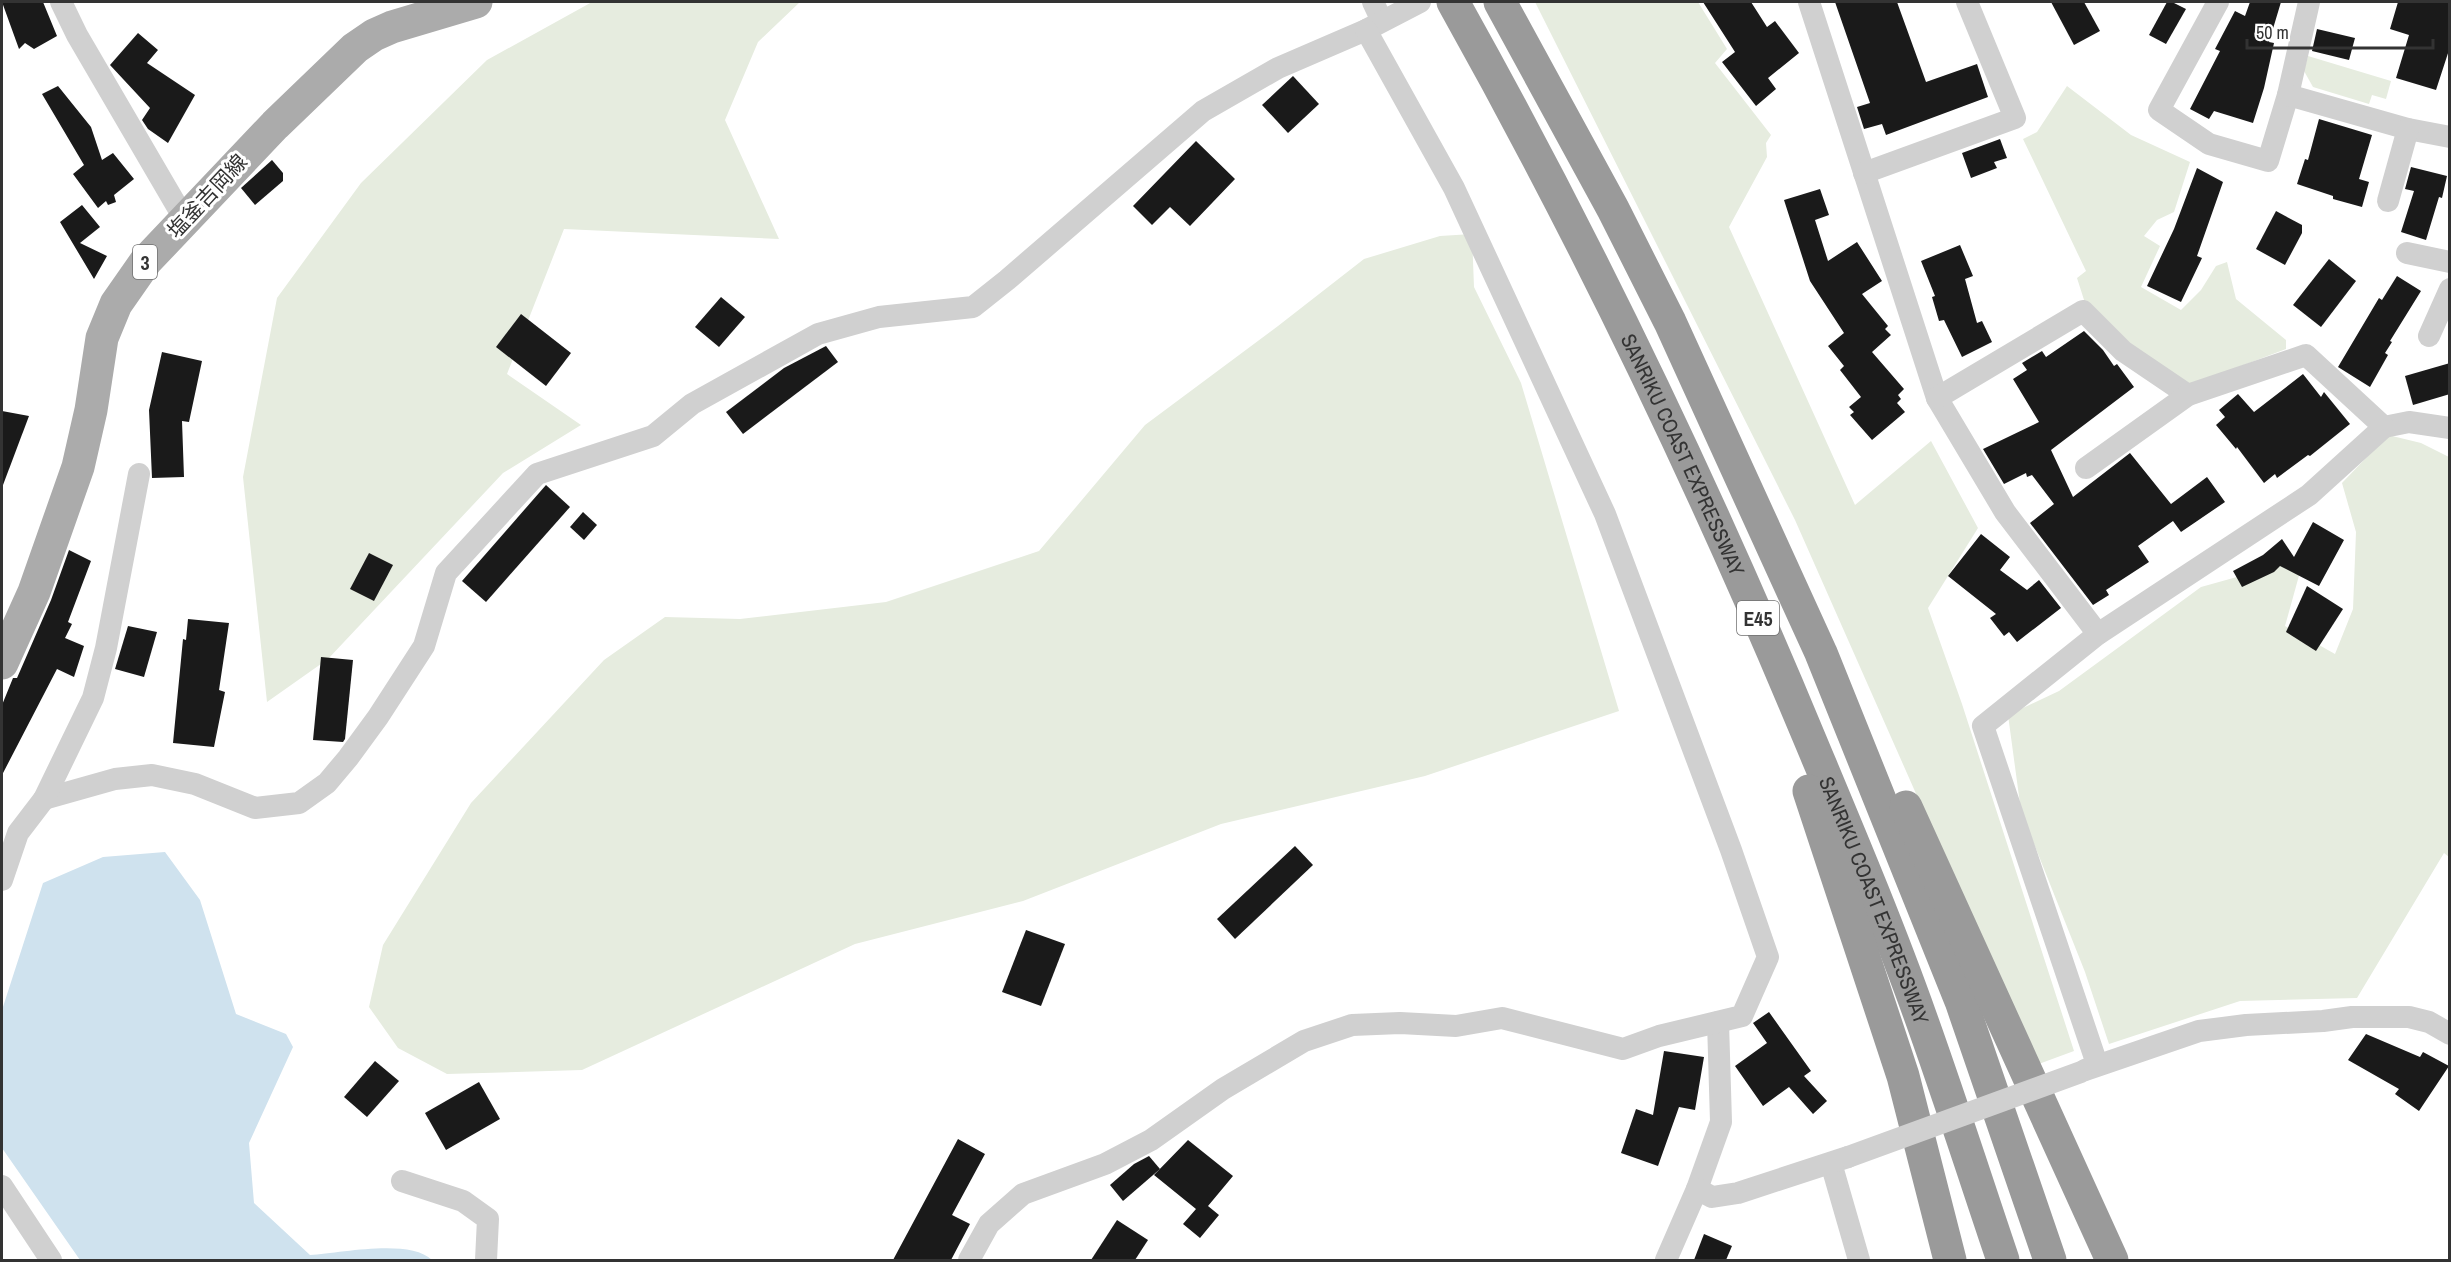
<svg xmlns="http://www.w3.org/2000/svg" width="2451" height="1262" font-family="'Archivo Narrow','Noto Sans JP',sans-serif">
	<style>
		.green { fill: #e6ecdf }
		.water { fill: #cfe2ee }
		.building { fill: #1a1a1a }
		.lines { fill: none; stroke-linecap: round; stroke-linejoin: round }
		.minor { stroke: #d0d0d0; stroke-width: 22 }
		.primary { stroke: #ababab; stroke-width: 33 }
		.motorway { stroke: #9a9a9a; stroke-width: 33 }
		.minor-bridge { stroke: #d0d0d0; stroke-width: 22 }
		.labels { text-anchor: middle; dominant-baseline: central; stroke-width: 6; stroke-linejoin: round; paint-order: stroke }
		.shield { fill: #fff; stroke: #707070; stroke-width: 1.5 }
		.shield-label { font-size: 20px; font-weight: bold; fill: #333 }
		.street-label { font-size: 21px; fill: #333; stroke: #fff }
	</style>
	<rect width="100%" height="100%" fill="#fff"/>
	<!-- green -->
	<g class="green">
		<polygon points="592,2 800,2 758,42 725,120 779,239 564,229 507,374 581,425 503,473 328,659 267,702 243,477 277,298 361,183 487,60"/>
		<polygon points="1535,2 1698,2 1727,49 1715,63 1771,135 1766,143 1767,157 1729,227 1855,505 1931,441 1978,528 1928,608 1962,704 2074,1051 2036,1065 1795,520"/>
		<polygon points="2308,56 2391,81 2386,99 2372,95 2369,104 2313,87 2304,71"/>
		<polygon points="2067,86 2131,135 2190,162 2174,212 2157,220 2144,236 2160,246 2141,287 2181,310 2201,290 2216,266 2227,262 2236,299 2286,340 2286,349 2191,385 2135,349 2085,303 2077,278 2086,271 2023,139 2037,132"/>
		<polygon points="1472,234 1474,287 1521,383 1619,711 1425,776 1221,824 1023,901 855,944 582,1070 447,1074 398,1048 369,1007 383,945 471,803 604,660 665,617 740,619 886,602 1039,551 1145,425 1278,326 1364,259 1440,236"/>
		<polygon points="2388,435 2421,443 2449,457 2449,857 2444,853 2357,998 2240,1001 2109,1044 2085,972 2021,811 2008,715 2059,691 2201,587 2291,562 2300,572 2285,626 2335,654 2353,609 2356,532 2342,483"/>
	</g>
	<!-- water -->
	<path class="water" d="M165,852l35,48 36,114 50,20 7,13 -44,96 5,60 56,52c30,-2 100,-17 122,5h-352l-78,-112v-138l41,-127 60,-26z"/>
	<!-- building -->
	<g class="building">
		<polygon points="2,2 43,2 57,36 34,49 25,43 19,49"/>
		<polygon points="1703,2 1751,2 1767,27 1775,21 1799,53 1768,78 1776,89 1756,106 1722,62 1735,52"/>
		<polygon points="1835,2 1897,2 1926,82 1977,64 1988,97 1886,135 1882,124 1864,129 1857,107 1870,103"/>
		<polygon points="2051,2 2084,2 2100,31 2074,45"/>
		<polygon points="2167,2 2172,2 2186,9 2166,44 2149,35"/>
		<polygon points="2250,2 2281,2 2269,42 2274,43 2264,88 2253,123 2214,111 2209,119 2190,109 2220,51 2215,49 2235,11 2245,16"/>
		<polygon points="2398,2 2450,2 2450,47 2436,90 2396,78 2409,35 2390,29"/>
		<polygon points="2317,29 2355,38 2349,60 2312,51"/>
		<polygon points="138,33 158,50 147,63 195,95 168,143 148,129 142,120 150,108 110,65"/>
		<polygon points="1293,76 1319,104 1288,133 1262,105"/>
		<polygon points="58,86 91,127 102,160 113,153 134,179 114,195 116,202 108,205 106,201 98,208 73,174 84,165 42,94"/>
		<polygon points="2319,119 2372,135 2359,179 2369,182 2362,207 2333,199 2333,196 2297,184 2305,159 2308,160"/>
		<polygon points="2000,139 2007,158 1994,162 1997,168 1971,178 1962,153"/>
		<polygon points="1196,141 1235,179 1190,226 1170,207 1152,225 1133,206"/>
		<polygon points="272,160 283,173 283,181 255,205 241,188"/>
		<polygon points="2411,167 2447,176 2442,198 2439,197 2426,240 2401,232 2414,191 2405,189"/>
		<polygon points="2197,168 2223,182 2197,256 2202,258 2181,302 2147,286 2174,229"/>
		<polygon points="1820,189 1829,215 1815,220 1828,261 1857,242 1882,281 1862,294 1888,326 1885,329 1891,335 1872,352 1904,389 1898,395 1901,399 1897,403 1905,412 1872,440 1850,415 1854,412 1849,407 1861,397 1840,370 1844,366 1828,346 1844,333 1810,281 1784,200"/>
		<polygon points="82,205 100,227 80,243 107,256 94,279 60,222"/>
		<polygon points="2276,211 2302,225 2302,233 2285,265 2256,249"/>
		<polygon points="1960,245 1973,276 1965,279 1977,323 1982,321 1992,342 1962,357 1944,320 1939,321 1932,297 1935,296 1921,261"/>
		<polygon points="2329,259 2356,281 2321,327 2293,305"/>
		<polygon points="2397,276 2421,291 2390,341 2392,342 2385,353 2388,355 2370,387 2338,367 2379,298 2382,300"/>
		<polygon points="721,297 745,317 719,347 695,327"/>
		<polygon points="521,314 571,353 546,386 496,347"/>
		<polygon points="2084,331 2103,350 2114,366 2117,364 2134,387 2051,450 2073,497 2130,453 2171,504 2207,477 2225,502 2181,532 2173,521 2138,546 2149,562 2106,590 2109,595 2093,605 2030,523 2054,504 2032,475 2027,477 2026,473 2004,484 1983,449 2039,422 2013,379 2027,370 2022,363 2042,351 2046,357"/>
		<polygon points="826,346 838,362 743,434 726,412 784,368"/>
		<polygon points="162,352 202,361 189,422 182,421 184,477 152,478 149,410"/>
		<polygon points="2450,363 2450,394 2413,405 2405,376"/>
		<polygon points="2303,374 2321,397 2324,392 2350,424 2310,456 2308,455 2277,478 2275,474 2264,483 2237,447 2236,449 2216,425 2225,417 2219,410 2238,394 2254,412"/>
		<polygon points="2,411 29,416 3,485 2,484"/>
		<polygon points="546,485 570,507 486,602 462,581"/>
		<polygon points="583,512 597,525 584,540 570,527"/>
		<polygon points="2313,522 2344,540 2319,586 2280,566 2274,572 2242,587 2233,571 2263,555 2282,539 2294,557"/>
		<polygon points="1981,534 2010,557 2000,570 2027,590 2039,580 2061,608 2017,642 2009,632 2004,636 1990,618 1996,614 1948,576"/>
		<polygon points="69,550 91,561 68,622 72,624 65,638 84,646 74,677 57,669 2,775 2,705 13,678 17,678 51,600"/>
		<polygon points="369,553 393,565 374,601 350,589"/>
		<polygon points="2307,586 2343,609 2316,651 2286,632"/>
		<polygon points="188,619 229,623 219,690 225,692 214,747 173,743 183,639 186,640"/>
		<polygon points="128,626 157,632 144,677 115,669"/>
		<polygon points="321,657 353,660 345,739 343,742 313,740"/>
		<polygon points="1295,846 1313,865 1235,939 1217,919"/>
		<polygon points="1026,930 1065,944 1041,1006 1002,992"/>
		<polygon points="1769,1012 1811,1071 1804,1076 1827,1101 1813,1114 1789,1087 1763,1106 1735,1066 1767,1043 1753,1023"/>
		<polygon points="2366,1034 2420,1057 2423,1052 2449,1066 2419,1111 2395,1094 2399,1089 2348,1060"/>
		<polygon points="1664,1051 1704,1057 1695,1110 1679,1107 1658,1166 1621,1153 1636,1109 1653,1115"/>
		<polygon points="375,1061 399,1081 367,1117 344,1097"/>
		<polygon points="479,1082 500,1119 446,1150 425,1113"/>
		<polygon points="958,1139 985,1154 952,1215 970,1224 951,1260 893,1260"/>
		<polygon points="1188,1140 1233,1176 1208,1206 1219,1215 1200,1238 1183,1224 1196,1209 1154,1175"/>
		<polygon points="1149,1156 1160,1169 1123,1201 1110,1185 1134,1164"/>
		<polygon points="1117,1220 1148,1240 1135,1260 1091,1260"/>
		<polygon points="1704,1234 1732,1246 1726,1260 1694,1260"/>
	</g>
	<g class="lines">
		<!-- minor -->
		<g class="minor">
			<polyline points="61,2 77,35 185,220"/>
			<polyline points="1373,2 1382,21"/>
			<polyline points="1809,2 1937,398 2005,512 2098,634"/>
			<polyline points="2218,2 2159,110 2209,144 2268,161 2288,95 2309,2"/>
			<polyline points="2288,95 2408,129 2450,137"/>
			<polyline points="1864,173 2015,118 1967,2"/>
			<polyline points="2388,201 2408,129"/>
			<polyline points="2407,253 2450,262"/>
			<polyline points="2429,336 2450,289"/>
			<polyline points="1937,398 2083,311 2123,351 2188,395"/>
			<polyline points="2384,427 2409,422 2450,428"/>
			<polyline points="2086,468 2188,395 2306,355 2384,427 2309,495 2098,634 1983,726 2097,1064"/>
			<polyline points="44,799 115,779 152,775 195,784 255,808 299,803 327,783 348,758 378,717 424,646 446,573 537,474 653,436 692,404 818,334 879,317 973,307 1007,280 1203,111 1278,68 1366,30 1420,2"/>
			<polyline points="2,880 18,833 44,799 93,698 106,648 139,474"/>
			<polyline points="2085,1070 2199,1031 2246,1025 2323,1021 2352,1017 2409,1017 2429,1022 2450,1034"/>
			<polyline points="1831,1163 1859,1260"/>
			<polyline points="402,1181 463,1201 488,1219 486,1260"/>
			<polyline points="2,1186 51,1260"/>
			<polyline points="1697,1189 1721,1122 1718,1022"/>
			<polyline points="969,1260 989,1224 1023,1194 1105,1164 1151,1140 1223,1089 1304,1041 1352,1025 1400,1023 1456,1026 1502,1018 1623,1049 1659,1036 1742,1016 1768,957 1731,850 1605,514 1454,188 1366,30"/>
			<polyline points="1666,1260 1697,1189 1712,1197 1738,1193 1848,1157"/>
		</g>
		<!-- primary -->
		<polyline class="primary" points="2,663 34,592 78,467 91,410 102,338 116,304 146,261 275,125 355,48 374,35 392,27 476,2"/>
		<!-- motorway -->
		<g class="motorway">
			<path id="s1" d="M1453,2c134,239 253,487 358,740 38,91 77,183 110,276 29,81 55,162 82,242"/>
			<polyline points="1500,2 1613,209 1670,322 1821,653 1961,1001 2050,1260"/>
			<polyline points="1809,791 1903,1076 1950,1260"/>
			<polyline points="1906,807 2112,1260"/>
		</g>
		<!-- minor-bridge -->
		<polyline class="minor-bridge" points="1848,1157 2081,1072"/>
	</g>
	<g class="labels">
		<!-- shield labels -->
		<g class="shield">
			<rect x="133" y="245" width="24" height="34" rx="4.5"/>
			<rect x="1737" y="601" width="42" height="34" rx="4.5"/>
		</g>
		<g class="shield-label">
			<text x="145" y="262">3</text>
			<text x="1758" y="618">E45</text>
		</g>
		<!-- street labels -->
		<g class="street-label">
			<text transform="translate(207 196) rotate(-47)">塩釜吉岡線</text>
			<text stroke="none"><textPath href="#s1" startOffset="508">SANRIKU COAST EXPRESSWAY</textPath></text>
			<text stroke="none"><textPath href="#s1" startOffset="993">SANRIKU COAST EXPRESSWAY</textPath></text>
		</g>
	</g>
	<!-- border -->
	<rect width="2451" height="1262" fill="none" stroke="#333333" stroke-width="6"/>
	<!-- scale -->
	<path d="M2247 39v9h186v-9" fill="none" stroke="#333333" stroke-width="3"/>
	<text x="2256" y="39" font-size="18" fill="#333333" stroke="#ffffff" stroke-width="4.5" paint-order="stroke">50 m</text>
</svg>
